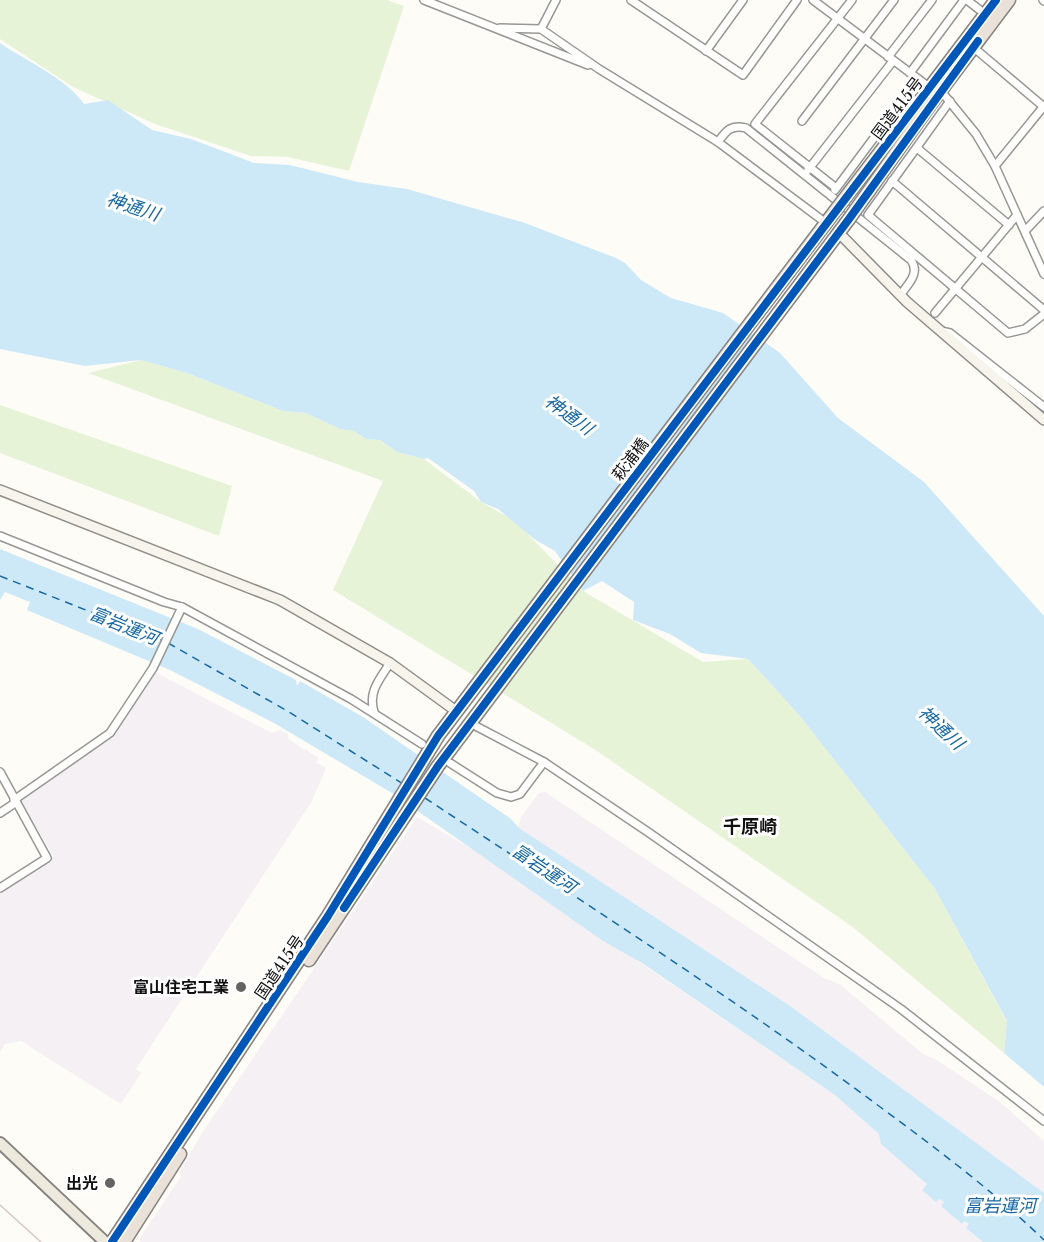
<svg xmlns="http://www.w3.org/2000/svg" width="1044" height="1242" font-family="'Libre Baskerville','Noto Sans JP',serif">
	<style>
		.industrial { fill: #f5f0f3 }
		.green { fill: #e7f3d7 }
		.water { fill: #cde8f7 }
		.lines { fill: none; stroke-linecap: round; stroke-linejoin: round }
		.ferry { stroke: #1768a6; stroke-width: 1.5; stroke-dasharray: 8 6; stroke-linecap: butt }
		.street-casing { stroke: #979795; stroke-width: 10 }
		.secondary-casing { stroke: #8e8d8b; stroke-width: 12 }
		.primary-casing { stroke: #858482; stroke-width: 14 }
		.highway-casing { stroke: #858482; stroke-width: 15 }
		.street { stroke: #fffffe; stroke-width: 7 }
		.secondary { stroke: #f6f4eb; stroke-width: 9 }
		.primary { stroke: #ede9dc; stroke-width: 10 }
		.highway { stroke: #eae1d8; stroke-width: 12 }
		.tram { stroke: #d9c6c7; stroke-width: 1.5 }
		.highway-bridge-casing { stroke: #858482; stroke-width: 15; stroke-linecap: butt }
		.highway-bridge { stroke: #eae1d8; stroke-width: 12 }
		.cycleway-casing { stroke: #fff; stroke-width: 11 }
		.cycleway { stroke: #0057b8; stroke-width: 8 }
		.poi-dot { fill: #646362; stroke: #fff; stroke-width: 2 }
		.labels { text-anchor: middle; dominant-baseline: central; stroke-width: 6; stroke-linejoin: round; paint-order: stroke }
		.street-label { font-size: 16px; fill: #111; stroke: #fff }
		.poi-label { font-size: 16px; font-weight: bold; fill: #111; stroke: #fff; text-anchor: end }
		.water-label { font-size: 18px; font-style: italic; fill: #1768a6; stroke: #fff }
		.neighbourhood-label { font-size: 18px; font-weight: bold; fill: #111; stroke: #fff }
	</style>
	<rect width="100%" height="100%" fill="#fdfcf7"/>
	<!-- industrial -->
	<g class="industrial">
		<polygon points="155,672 272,733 279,730 288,734 288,739 319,758 316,762 326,768 312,801 136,1069 141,1073 121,1104 21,1041 5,1044 0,1052 0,893 54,857 20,799 111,736"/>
		<polygon points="545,792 824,978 841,985 923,1054 935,1059 1000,1102 1044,1141 1044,1193 518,828 521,817 539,793"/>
		<polygon points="417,817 477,852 835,1095 879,1134 927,1184 922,1190 944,1202 941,1206 963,1224 965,1221 969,1224 967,1228 983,1242 140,1242 140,1238 181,1176 179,1173 202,1133"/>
	</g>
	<!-- green -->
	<g class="green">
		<polygon points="0,0 387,0 404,6 349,171 288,157 251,156 155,124 73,87 0,39"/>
		<polygon points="141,360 187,373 283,411 306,413 340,429 354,431 366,439 380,440 397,452 424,459 481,502 515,521 583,591 703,662 748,659 800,716 935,889 1007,1022 1004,1053 854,928 594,749 333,590 383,481 88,373"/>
		<polygon points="0,405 232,486 219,536 0,453"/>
	</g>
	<!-- water -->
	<g class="water">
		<path d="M0,43c26,18 66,35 84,61l24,-4 44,30 39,9 63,24 36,2 68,17 49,7 118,34 91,35 9,5 16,17 30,18 52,15 57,40 58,65 86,64 120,134v471l-40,-34 3,-32 -72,-132 -135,-173 -52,-57 -47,-6 -31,-19 -37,-14 1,-18 -32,-21 -19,10 -28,-40 -21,-12 -36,-30 -17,-7 -7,-11 -46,-33 -4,1 -27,-7 -17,-12 -14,-1 -12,-8 -14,-2 -34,-16 -23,-2 -96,-38 -46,-13 -56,6 -85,-17z"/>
		<polygon points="0,549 198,629 296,680 297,686 300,681 363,717 511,819 519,828 790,1006 1044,1193 1044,1242 983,1242 966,1228 969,1224 965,1221 962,1224 941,1206 944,1202 939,1199 936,1202 922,1190 927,1184 881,1144 879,1134 835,1095 642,963 603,941 392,793 274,723 170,670 27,610 30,602 5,592 0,600"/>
	</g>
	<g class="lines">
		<!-- ferry -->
		<g class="ferry">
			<polyline points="0,576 164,641"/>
			<polyline points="168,643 289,712 403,784"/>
			<path d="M425,798c147,97 297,192 439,297 62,46 124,91 180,145"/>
		</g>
		<!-- street casing -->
		<g class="street-casing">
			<g id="street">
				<polyline points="424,0 588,65"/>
				<polyline points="631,0 743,75 797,0"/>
				<polyline points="813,0 929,87"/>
				<polyline points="967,0 985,14"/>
				<polyline points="1043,0 1044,1"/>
				<polyline points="500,28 541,29 599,69 718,142 826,223"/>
				<polyline points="541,29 556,0"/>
				<polyline points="973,47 1044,107"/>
				<polyline points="706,51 743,0"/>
				<polyline points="888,57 932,0"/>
				<polyline points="910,73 964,0"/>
				<polyline points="941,91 976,134 995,166 1044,274"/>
				<polyline points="950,101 868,215 1008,333 1025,329 1044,314"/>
				<polyline points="802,121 894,0"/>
				<path d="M718,142c8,-11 13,-18 28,-14l165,132c9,13 -2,23 -10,34"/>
				<polyline points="917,148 1009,225"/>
				<polyline points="995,166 1044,106"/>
				<polyline points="808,170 893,61"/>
				<polyline points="892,181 1044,310"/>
				<polyline points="836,188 755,124 852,0"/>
				<polyline points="835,190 918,79"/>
				<polyline points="1025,231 1044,211"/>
				<polyline points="935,313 1017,215"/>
				<polyline points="941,331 950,333 1044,407"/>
				<polyline points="0,536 164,602 182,607 351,699 422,744"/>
				<path d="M374,712c-6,-20 5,-32 16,-49"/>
				<polyline points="470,723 544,762 648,832 901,1009 1044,1121"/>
				<polyline points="450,763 497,793 511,797 520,794 544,762"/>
				<polyline points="0,772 47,858 0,888"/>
				<polyline points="14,800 110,733 153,668 182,607"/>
				<polyline points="0,813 15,803"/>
			</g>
		</g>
		<!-- secondary casing -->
		<g class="secondary-casing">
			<g id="secondary">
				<polyline points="839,233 907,302 1044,420"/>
				<polyline points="0,490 280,600 390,663 456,711"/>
			</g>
		</g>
		<!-- primary casing -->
		<g class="primary-casing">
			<polyline id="primary" points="0,1143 105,1242"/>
		</g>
		<!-- highway casing -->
		<g class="highway-casing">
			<g id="highway">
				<polyline points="921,99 996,0"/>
				<polyline points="930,105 1009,0"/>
				<polyline points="309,960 438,766 849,219"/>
				<polyline points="112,1242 328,916 438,736 835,211"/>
				<polyline points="124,1242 180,1154"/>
			</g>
		</g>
		<!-- street -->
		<use href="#street" class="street"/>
		<!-- secondary -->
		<use href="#secondary" class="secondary"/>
		<!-- primary -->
		<use href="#primary" class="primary"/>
		<!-- highway -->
		<use href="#highway" class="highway"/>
		<!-- tram -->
		<polyline class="tram" points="0,1205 41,1242"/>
		<!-- highway-bridge casing -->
		<g class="highway-bridge-casing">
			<g id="highway-bridge">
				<polyline points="835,211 921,99"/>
				<polyline points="849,219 930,105"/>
			</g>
		</g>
		<!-- highway-bridge -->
		<use href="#highway-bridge" class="highway-bridge"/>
		<!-- cycleway casing -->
		<g class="cycleway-casing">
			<g id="cycleway">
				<polyline points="344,908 438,766 849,219 978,41"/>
				<polyline points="112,1242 328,916 438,736 996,0"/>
			</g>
		</g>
		<!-- cycleway -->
		<use href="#cycleway" class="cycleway"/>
	</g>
	<!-- markers -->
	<g class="poi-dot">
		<circle cx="241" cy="987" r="6"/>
		<circle cx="110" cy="1183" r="6"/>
	</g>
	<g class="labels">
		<!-- street labels -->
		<g class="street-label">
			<text transform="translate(897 108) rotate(-53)">国道415号</text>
			<text transform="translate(630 459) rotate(-53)">萩浦橋</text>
			<text transform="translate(279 967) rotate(-56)">国道415号</text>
		</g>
		<!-- poi labels -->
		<g class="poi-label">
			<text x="229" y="987">富山住宅工業</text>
			<text x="98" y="1183">出光</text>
		</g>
		<!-- water labels -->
		<g class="water-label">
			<text transform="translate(133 207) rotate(18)">神通川</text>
			<text transform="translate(569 415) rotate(36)">神通川</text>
			<text transform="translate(124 626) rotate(22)">富岩運河</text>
			<text transform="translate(941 728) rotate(43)">神通川</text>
			<text transform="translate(544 869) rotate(34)">富岩運河</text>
			<text x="1000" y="1206">富岩運河</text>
		</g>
		<!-- neighbourhood labels -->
		<g class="neighbourhood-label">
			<text x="750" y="827">千原崎</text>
		</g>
	</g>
</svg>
